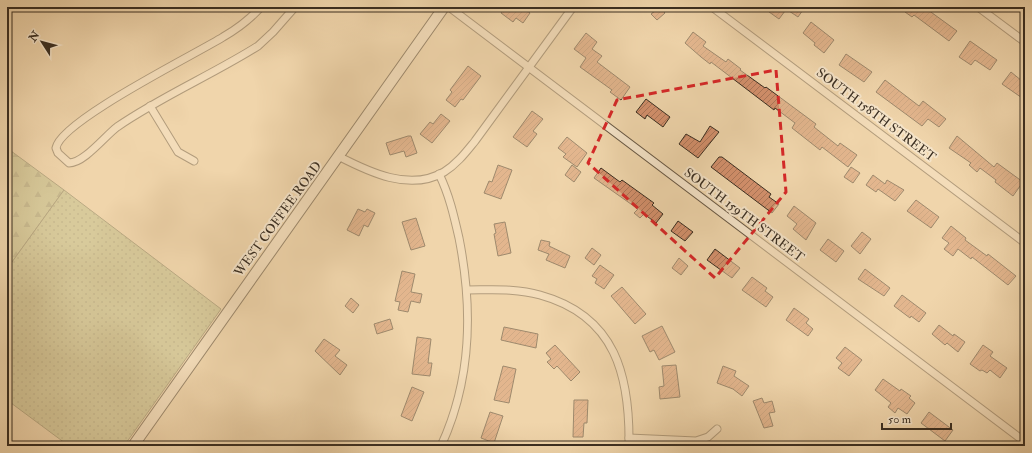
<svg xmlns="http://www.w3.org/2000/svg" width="1032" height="453" font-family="'IM FELL Double Pica',serif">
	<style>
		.forest { fill: url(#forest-firs); stroke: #7a7654 }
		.park { fill: url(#park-dots); stroke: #7a7654 }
		.building { fill: url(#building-hatch); stroke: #3a2e21 }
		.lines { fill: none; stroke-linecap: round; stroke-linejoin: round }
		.street-casing { stroke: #685844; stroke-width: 9 }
		.secondary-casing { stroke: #3a2e21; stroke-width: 12 }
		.street { stroke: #f5e4c9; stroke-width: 7 }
		.secondary { stroke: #f5e4c9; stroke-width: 10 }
		.marked { fill: none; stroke: #d62828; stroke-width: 3; stroke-dasharray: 8 5; stroke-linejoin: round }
		.labels { text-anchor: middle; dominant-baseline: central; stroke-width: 4; stroke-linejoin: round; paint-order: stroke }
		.street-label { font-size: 13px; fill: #3a2e21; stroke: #f5e4c9 }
	</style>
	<defs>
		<pattern id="forest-firs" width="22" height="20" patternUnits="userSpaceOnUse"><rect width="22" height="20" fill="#bbbd88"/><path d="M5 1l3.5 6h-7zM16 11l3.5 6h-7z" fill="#999a6f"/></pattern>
		<pattern id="park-dots" width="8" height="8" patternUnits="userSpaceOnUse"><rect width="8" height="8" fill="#bbbd88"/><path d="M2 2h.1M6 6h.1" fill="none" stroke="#999a6f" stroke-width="1.8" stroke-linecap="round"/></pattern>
		<pattern id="building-hatch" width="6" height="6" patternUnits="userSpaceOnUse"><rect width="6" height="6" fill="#d3906c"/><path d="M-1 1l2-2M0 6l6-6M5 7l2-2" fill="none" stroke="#ac7658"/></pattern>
	</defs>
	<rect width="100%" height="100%" fill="#f0d6ac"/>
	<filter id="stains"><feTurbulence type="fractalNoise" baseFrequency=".005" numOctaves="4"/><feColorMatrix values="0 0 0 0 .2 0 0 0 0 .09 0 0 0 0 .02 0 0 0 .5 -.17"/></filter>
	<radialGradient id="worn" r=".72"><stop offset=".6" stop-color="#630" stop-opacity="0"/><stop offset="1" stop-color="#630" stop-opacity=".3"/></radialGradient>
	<!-- forest -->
	<polygon class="forest" points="7,148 64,190 7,269"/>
	<!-- park -->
	<polygon class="park" points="64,190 221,309 124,446 69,446 7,400 7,269"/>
	<!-- building -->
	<g class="building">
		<polygon points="505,7 522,7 530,13 523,23 516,18 513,22 501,13"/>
		<polygon points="660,7 665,13 657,20 651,14"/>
		<polygon points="762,7 788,7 779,19"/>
		<polygon points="792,7 805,7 798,17 789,11"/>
		<polygon points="904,7 924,7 957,31 949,41 914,15 912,17 905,12 907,9"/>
		<polygon points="811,22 834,40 824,53 814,45 815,43 803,33"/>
		<polygon points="693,32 706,42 703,46 726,62 728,59 741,69 740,70 765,88 766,87 816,124 814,127 838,146 840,143 857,155 848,167 822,147 820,150 792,128 795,123 775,108 774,110 711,62 710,64 701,57 685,43"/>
		<polygon points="586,33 597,42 592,49 602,56 597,62 630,87 621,100 610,92 612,90 580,67 586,58 574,49"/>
		<polygon points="970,41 997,60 990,70 975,60 971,65 959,57"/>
		<polygon points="846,54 872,72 864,82 839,65"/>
		<polygon points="468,66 481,76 463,100 461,99 455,107 446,100 452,92 450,90"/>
		<polygon points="1011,72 1022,81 1020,83 1025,86 1025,100 1002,84"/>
		<polygon points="885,80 919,106 923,101 946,119 939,127 928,119 922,126 876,92"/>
		<polygon points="646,99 670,117 663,127 647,115 645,119 636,112"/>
		<polygon points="532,111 543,119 533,131 537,134 527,147 513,137"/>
		<polygon points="441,114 450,121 432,143 420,134 430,122 433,124"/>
		<polygon points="710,126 719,132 698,158 679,144 686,134 700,142"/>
		<polygon points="408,136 411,136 417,153 406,157 404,151 390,155 386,143"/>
		<polygon points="957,136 994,167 997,163 1023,182 1013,196 995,182 996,180 980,168 977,172 969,165 971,163 949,148"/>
		<polygon points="567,137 587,153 577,167 563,157 566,154 558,148"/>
		<polygon points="719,157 722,157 771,194 769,197 779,204 772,213 711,167"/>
		<polygon points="498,165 512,170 501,199 484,193 489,181 492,182"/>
		<polygon points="572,165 581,172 574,182 565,175"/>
		<polygon points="851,167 860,173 853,183 844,177"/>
		<polygon points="601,168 620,182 622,180 654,203 652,205 663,214 656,223 644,214 640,218 634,213 638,209 594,178"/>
		<polygon points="873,175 885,184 887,180 904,190 895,201 878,189 876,192 866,185"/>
		<polygon points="916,200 939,217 931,228 907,211"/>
		<polygon points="794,206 816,223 806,240 793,229 797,224 787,216"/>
		<polygon points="358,209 365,212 367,209 375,213 368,227 364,225 359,236 347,230"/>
		<polygon points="416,218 425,246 411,250 402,222"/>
		<polygon points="678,221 693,232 685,241 671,231"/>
		<polygon points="505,222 511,253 498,256 494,234 496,233 494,224"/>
		<polygon points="951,226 966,238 965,240 987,256 988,254 1016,276 1008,285 972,257 971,259 958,249 953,256 944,249 949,243 942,238"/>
		<polygon points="862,232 871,239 860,254 851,246"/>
		<polygon points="828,239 844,251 836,262 820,250"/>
		<polygon points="541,240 550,242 549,246 570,256 565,268 546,260 549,254 538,250"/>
		<polygon points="592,248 601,255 594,265 585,258"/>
		<polygon points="715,249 740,268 732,278 707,260"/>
		<polygon points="679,258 688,266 681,275 672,268"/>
		<polygon points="600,265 614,275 604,289 595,283 597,279 592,276"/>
		<polygon points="865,269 890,288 884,296 858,279"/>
		<polygon points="402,271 415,274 411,292 422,294 420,303 411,301 408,312 398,310 400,302 395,301"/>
		<polygon points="752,277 767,288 765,291 773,297 766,307 742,290"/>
		<polygon points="622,287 646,314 635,324 611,296"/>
		<polygon points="902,295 926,313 919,322 911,316 910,318 894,306"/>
		<polygon points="351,298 359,305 353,313 345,306"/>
		<polygon points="794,308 809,319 806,323 813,329 808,336 786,320"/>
		<polygon points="390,319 393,329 377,334 374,324"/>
		<polygon points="939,325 953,336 954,334 965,342 958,352 947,343 945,345 932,334"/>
		<polygon points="662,326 675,352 659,360 654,350 650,352 642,336"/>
		<polygon points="504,327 538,334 536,348 501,340"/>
		<polygon points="417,337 431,339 428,363 432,363 430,376 412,374"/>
		<polygon points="324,339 340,350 335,356 347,365 340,375 315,351"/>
		<polygon points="555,345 580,372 571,381 557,366 554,369 547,362 551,359 546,353"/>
		<polygon points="983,345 993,352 990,356 1007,368 1000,378 990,370 987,373 982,370 980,371 970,364"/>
		<polygon points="845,347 862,360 849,376 838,368 842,363 836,358"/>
		<polygon points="676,365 680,397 660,399 659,387 664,386 662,366"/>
		<polygon points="503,366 516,369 509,403 494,400"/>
		<polygon points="723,366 736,371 734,376 749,386 742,396 733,389 717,383"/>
		<polygon points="883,379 900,391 901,389 911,396 909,398 915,403 907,414 898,408 895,413 888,407 891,403 875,390"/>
		<polygon points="412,387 424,392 412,421 401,416"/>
		<polygon points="762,398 764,403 772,401 775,412 769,413 773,426 764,428 753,401"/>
		<polygon points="574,400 588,400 587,423 584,423 583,437 573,437"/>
		<polygon points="490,412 503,416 494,443 481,438"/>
		<polygon points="929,412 953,430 945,441 921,423"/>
	</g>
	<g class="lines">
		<!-- street casing -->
		<g class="street-casing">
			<g id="street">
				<path d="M261,7c-11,12 -24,22 -38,30 -27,17 -163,84 -167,111l2,5 11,10c15,0 36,-27 48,-36 45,-31 95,-52 141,-81l15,-14 22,-25"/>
				<polyline points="449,7 1025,442"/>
				<polyline points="712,7 1025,243"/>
				<polyline points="978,7 1025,42"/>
				<polyline points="150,106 178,152 194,161"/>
				<path d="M338,156c31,16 72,36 106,16 13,-8 22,-20 31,-31l98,-134"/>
				<path d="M439,174c10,20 15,42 20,64 14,71 13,141 -18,208"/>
				<path d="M467,290c24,0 49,-2 73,5 76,21 90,81 89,151"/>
				<polyline points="629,438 696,441 708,437 717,429"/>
			</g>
		</g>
		<!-- secondary casing -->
		<g class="secondary-casing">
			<polyline id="secondary" points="133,446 444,7"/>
		</g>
		<!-- street -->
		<use href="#street" class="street"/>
		<!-- secondary -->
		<use href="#secondary" class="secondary"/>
	</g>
	<!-- marked area -->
	<path d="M0 0H1032V453H0ZM776,70l10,122 -71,86 -127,-115 29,-63z" fill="#f0d6ac" fill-opacity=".55" fill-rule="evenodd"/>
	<path class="marked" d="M776,70l10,122 -71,86 -127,-115 29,-63z"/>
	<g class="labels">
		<!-- street labels -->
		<g class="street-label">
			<text transform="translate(876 115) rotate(37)">SOUTH 158TH STREET</text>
			<text transform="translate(744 215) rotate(37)">SOUTH 159TH STREET</text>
			<text transform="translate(278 219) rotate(-54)">WEST COFFEE ROAD</text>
		</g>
	</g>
	<!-- margin -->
	<rect width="1032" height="453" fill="none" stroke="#f0d6ac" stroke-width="24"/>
	<rect x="8" y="8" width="1016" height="437" fill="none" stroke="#3a2e21" stroke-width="2"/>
	<rect x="12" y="12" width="1008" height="429" fill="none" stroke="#3a2e21"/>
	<!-- north arrow -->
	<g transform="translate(42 42) rotate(306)" stroke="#f5e4c9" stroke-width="3" paint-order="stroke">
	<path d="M0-3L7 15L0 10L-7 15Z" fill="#3a2e21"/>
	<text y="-6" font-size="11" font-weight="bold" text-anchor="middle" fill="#3a2e21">N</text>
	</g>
	<!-- scale -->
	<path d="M882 423v6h69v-6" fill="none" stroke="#3a2e21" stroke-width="2"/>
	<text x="888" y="423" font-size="12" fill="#3a2e21" stroke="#f5e4c9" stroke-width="3" paint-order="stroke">50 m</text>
	<rect width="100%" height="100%" filter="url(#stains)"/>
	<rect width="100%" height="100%" fill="url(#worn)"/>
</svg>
